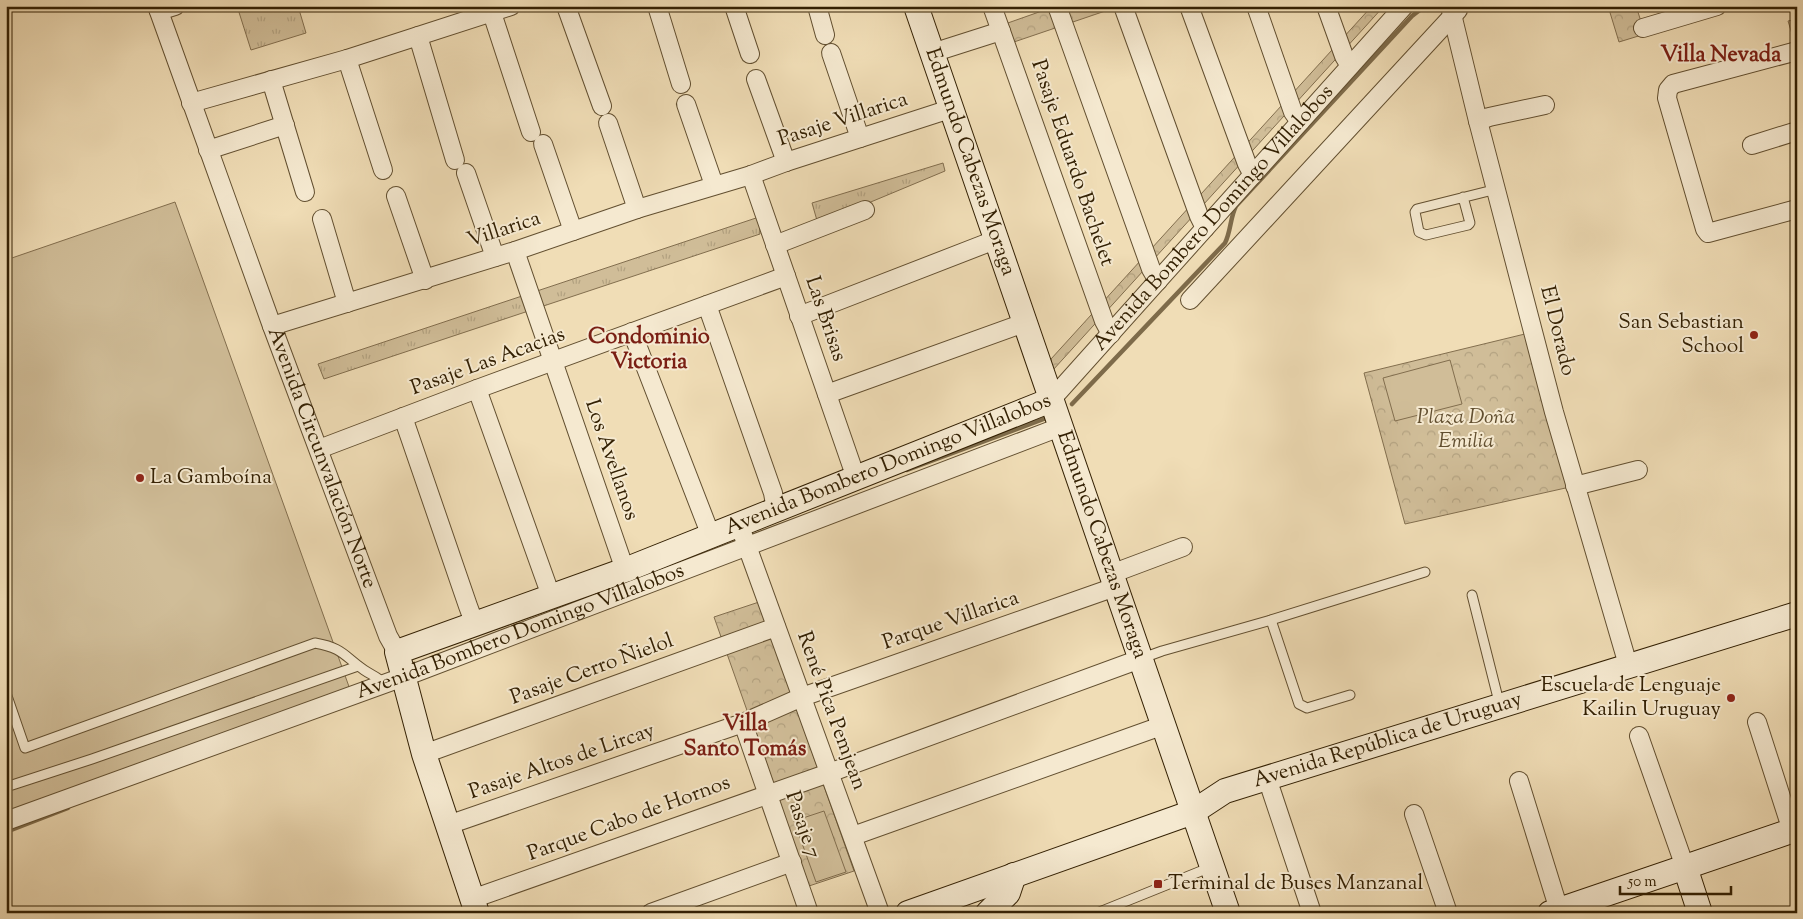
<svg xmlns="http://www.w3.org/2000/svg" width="1803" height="919" font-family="'Sorts Mill Goudy',serif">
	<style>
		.grass { fill: url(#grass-tufts); stroke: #826e4e }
		.forest { fill: url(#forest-crowns); stroke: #826e4e }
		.garden { fill: #d0bd98; stroke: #826e4e }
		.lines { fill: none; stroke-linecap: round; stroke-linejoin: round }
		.stream { stroke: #7e6b4a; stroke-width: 4.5 }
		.lane-casing { stroke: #624f30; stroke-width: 11 }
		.street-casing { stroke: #624f30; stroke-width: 20 }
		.secondary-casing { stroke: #332003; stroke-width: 26 }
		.lane { stroke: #f5e9d0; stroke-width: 9 }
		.street { stroke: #f5e9d0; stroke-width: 18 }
		.secondary { stroke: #f5e9d0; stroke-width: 24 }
		.poi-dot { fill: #8f2418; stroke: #f5e9d0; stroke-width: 2 }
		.labels { text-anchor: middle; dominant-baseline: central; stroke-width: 4; stroke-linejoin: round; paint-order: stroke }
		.street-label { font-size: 21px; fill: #332003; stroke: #f5e9d0 }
		.poi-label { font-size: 21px; fill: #332003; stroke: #f5e9d0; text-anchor: end }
		.park-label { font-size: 21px; font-style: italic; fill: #624f30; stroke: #f5e9d0 }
		.neighbourhood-label { font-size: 22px; font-weight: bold; fill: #7a1f14; stroke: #f5e9d0 }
	</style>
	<defs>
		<pattern id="grass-tufts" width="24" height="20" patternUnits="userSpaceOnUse" patternTransform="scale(1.25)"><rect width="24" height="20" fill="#d0bd98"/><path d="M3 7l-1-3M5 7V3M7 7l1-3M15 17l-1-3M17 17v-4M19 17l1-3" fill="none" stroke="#b3a281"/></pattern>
		<pattern id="forest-crowns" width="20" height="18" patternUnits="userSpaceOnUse" patternTransform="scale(1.25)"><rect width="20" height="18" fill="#d0bd98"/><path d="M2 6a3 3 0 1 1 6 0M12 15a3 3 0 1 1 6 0" fill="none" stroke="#b3a281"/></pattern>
	</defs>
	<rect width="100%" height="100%" fill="#f0ddb6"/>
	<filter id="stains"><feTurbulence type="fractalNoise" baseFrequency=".004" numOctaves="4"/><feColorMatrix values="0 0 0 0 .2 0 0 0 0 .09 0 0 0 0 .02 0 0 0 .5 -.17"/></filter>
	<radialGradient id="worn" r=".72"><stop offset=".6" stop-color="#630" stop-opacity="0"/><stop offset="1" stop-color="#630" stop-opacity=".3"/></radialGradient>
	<!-- grass -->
	<g class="grass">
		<polygon points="237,6 298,6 306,33 251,50"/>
		<polygon points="943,163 945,171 818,224 812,203"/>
		<polygon points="759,217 760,234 324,379 318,364"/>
	</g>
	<!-- forest -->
	<g class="forest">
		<polygon points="1056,6 1120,6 1011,43 1005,24"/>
		<polygon points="1372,6 1384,6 1053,370 1051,359"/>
		<polygon points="1608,6 1636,6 1645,34 1619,42"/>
		<polygon points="1797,19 1797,80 1788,53 1797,50 1788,21"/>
		<polygon points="1529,333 1570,487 1405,524 1364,373"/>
		<polygon points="759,602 854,871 809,886 714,617"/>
	</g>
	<!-- garden -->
	<g class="garden">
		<polygon points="175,202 352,695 6,815 6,260"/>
		<polygon points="1450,360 1462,404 1395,421 1383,378"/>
		<polygon points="824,811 846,872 816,882 794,821"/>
	</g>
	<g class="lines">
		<!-- stream -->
		<g class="stream">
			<path d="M1072,404l153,-161c6,-12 5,-25 11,-37l176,-190 13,-10"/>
			<polyline points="907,470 1049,417"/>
			<polyline points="6,832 68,808"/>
		</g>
		<!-- lane casing -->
		<g class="lane-casing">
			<g id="lane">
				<polyline points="1463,197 1470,223 1468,225 1426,235 1419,232 1415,212 1417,209 1497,189"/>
				<polyline points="1472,595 1500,706"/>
				<polyline points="1271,620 1299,704 1307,708 1350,695"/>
				<polyline points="1140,659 1162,651 1271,620 1425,572"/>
				<path d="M6,693l19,55 290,-105c28,5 28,12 49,27 7,5 15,7 20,14"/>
				<polyline points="6,787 92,759 358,666"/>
				<polyline points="1097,913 1211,867"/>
			</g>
		</g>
		<!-- street casing -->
		<g class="street-casing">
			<g id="street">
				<path id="s1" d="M157,6l115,320 116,310 9,16"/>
				<polyline points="566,6 602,106"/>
				<polyline points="657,6 681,84"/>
				<polyline points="734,6 750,54"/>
				<polyline points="817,6 825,35"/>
				<polyline points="992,6 1104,321 1111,334"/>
				<polyline points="1057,6 1151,269 1158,281"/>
				<polyline points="1123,6 1199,216 1205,228"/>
				<polyline points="1189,6 1247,164 1253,175"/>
				<polyline points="1256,6 1293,112 1300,122"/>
				<polyline points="1326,6 1344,56 1350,66"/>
				<polyline points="1450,6 1478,121 1554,412 1628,665"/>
				<polyline points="159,11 175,6"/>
				<polyline points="492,13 531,132"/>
				<polyline points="1643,28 1717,6"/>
				<polyline points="418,36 455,160"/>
				<polyline points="1797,51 1673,84 1668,90 1667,98 1705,229 1708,233 1797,209"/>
				<polyline points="831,53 860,138"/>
				<polyline points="932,53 1001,31"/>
				<polyline points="347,59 383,170"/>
				<polyline points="756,79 786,162"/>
				<polyline points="271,80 305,192"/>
				<polyline points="191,103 347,59 511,6"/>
				<polyline points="686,104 714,185"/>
				<polyline points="1478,121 1489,117 1545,105"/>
				<polyline points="608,123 637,209"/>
				<polyline points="543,144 573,231"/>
				<polyline points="1752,145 1797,131"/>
				<polyline points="208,150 285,125"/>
				<polyline points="466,173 495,257"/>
				<polyline points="751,175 856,478"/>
				<polyline points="396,196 425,280"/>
				<polyline points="322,219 347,303"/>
				<polyline points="775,245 865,210"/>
				<polyline points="515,251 625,570"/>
				<polyline points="1190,300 1458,10"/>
				<polyline points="707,305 773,493 776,510"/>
				<polyline points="799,316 995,240"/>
				<polyline points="272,326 515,251 637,209 751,175 786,162 950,109"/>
				<polyline points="632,332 711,536"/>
				<polyline points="477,389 551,596"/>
				<polyline points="827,394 1024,323"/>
				<path id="s2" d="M1051,400l353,-394"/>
				<polyline points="403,417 468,606 475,625"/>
				<polyline points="319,449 477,389 786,276"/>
				<polyline points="1575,486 1638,470"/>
				<polyline points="743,535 880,913"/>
				<polyline points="1111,574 1183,547"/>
				<polyline points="1757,722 1792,831"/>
				<polyline points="743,723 809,913"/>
				<polyline points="1639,736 1685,867"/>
				<polyline points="424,754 776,627"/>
				<polyline points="1267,778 1312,913"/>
				<polyline points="1519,781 1559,910"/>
				<polyline points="1414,814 1448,913"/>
				<path id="s3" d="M6,821l411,-149 643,-245"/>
				<polyline points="448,825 743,723 802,697 1115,587"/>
				<polyline points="853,836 1164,725"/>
				<polyline points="472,899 829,773 1140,659"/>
				<polyline points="651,913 792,862"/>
			</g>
		</g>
		<!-- secondary casing -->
		<g class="secondary-casing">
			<g id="secondary">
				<path id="s4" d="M916,6l312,907"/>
				<polyline points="1685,867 1700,913"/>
				<path id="s5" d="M477,913l-53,-159 -27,-102 228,-82 426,-170"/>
				<path id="s6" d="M908,913l285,-101 32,-21 572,-177"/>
				<polyline points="988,913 1008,893 1014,875"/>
				<polyline points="1550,913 1797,829"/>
			</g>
		</g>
		<!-- lane -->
		<use href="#lane" class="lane"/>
		<!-- street -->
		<use href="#street" class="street"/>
		<!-- secondary -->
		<use href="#secondary" class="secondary"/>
	</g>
	<!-- markers -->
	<g class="poi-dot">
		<circle cx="1754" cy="335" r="5"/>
		<circle cx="140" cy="478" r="5"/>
		<circle cx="1731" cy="698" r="5"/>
		<rect x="1153" y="879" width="10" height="10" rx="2.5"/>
	</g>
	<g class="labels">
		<!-- street labels -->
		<g class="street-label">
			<text transform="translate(843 120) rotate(-18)">Pasaje Villarica</text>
			<text stroke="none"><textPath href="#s4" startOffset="165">Edmundo Cabezas Moraga</textPath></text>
			<text transform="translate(1072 163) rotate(71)">Pasaje Eduardo Bachelet</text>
			<text stroke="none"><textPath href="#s2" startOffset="244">Avenida Bombero Domingo Villalobos</textPath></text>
			<text transform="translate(504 230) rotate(-18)">Villarica</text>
			<text transform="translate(825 319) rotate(71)">Las Brisas</text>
			<text transform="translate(1557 331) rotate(76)">El Dorado</text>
			<text transform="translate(488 362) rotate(-20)">Pasaje Las Acacias</text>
			<text stroke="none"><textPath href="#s1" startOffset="481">Avenida Circunvalación Norte</textPath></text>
			<text transform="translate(611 460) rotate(71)">Los Avellanos</text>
			<text stroke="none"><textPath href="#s5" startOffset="799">Avenida Bombero Domingo Villalobos</textPath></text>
			<text stroke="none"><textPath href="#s4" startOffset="570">Edmundo Cabezas Moraga</textPath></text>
			<text transform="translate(951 621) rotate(-19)">Parque Villarica</text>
			<text stroke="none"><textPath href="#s3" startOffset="548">Avenida Bombero Domingo Villalobos</textPath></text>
			<text transform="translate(592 670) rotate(-20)">Pasaje Cerro Ñielol</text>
			<text transform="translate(831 711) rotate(70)">René Pica Pemjean</text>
			<text stroke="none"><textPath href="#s6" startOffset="511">Avenida República de Uruguay</textPath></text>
			<text transform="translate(562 762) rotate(-19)">Pasaje Altos de Lircay</text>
			<text transform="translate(629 819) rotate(-20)">Parque Cabo de Hornos</text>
			<text transform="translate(802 825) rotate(71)">Pasaje 7</text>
		</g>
		<!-- poi labels -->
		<g class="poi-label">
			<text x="1744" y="323">San Sebastian<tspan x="1744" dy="24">School</tspan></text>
			<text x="150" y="478" text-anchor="start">La Gamboína</text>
			<text x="1721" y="686">Escuela de Lenguaje<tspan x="1721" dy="24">Kailin Uruguay</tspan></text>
			<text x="1168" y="884" text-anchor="start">Terminal de Buses Manzanal</text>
		</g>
		<!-- park labels -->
		<g class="park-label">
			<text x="1466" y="418">Plaza Doña<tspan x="1466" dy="24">Emilia</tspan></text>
		</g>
		<!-- neighbourhood labels -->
		<g class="neighbourhood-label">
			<text x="1721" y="56">Villa Nevada</text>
			<text x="649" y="338">Condominio<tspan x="649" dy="25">Victoria</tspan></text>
			<text x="745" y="725">Villa<tspan x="745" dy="25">Santo Tomás</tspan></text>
		</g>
	</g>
	<!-- margin -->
	<rect width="1803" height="919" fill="none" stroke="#f0ddb6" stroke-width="25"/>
	<rect x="8" y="8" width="1788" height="904" fill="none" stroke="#332003" stroke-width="2.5"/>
	<rect x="12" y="12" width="1778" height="894" fill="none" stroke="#332003"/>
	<!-- scale -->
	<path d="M1620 886v8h111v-8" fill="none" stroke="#332003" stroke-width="2.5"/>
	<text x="1628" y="886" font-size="15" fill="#332003" stroke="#f5e9d0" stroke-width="4" paint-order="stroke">50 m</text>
	<rect width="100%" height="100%" filter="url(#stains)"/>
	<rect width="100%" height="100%" fill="url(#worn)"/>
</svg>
